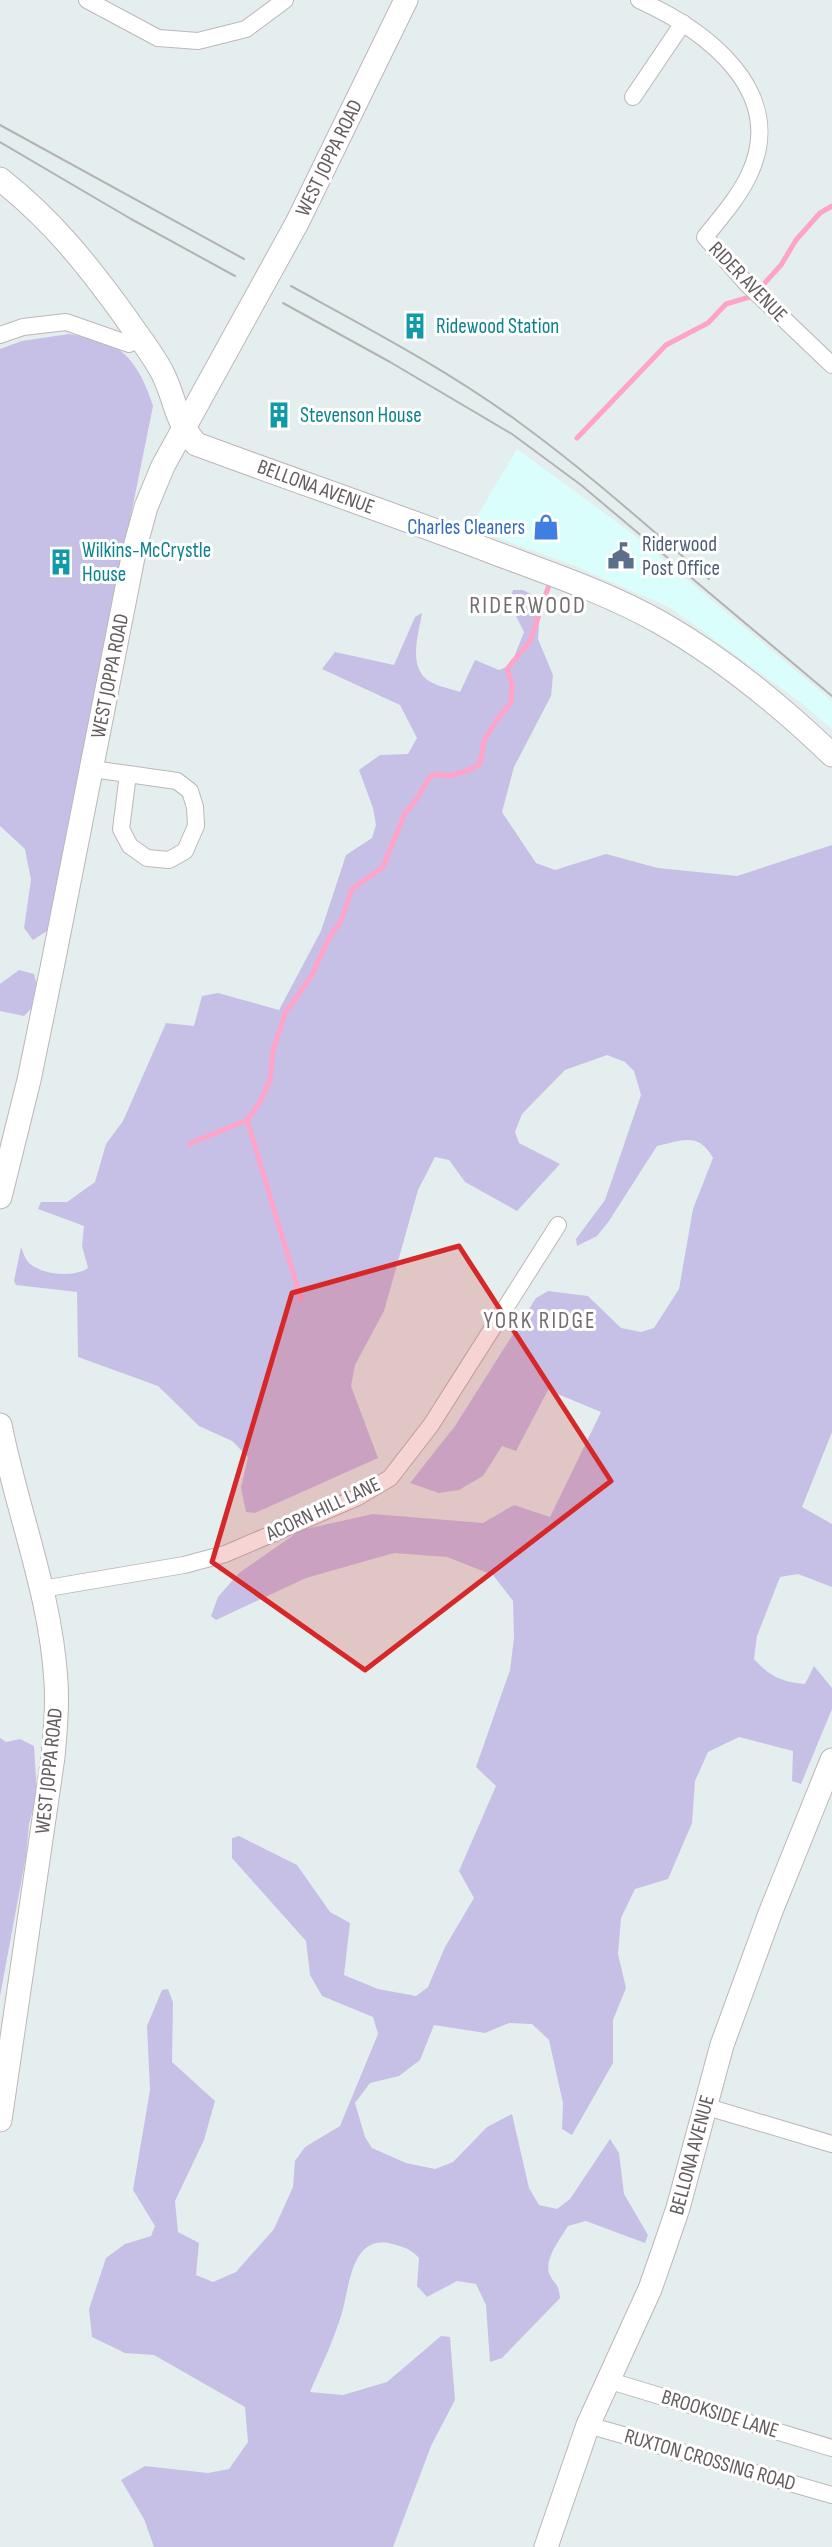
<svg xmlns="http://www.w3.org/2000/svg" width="832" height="2547" font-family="'Sofia Sans Condensed',sans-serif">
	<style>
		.commercial { fill: #dafefb }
		.green { fill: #c7c0e6 }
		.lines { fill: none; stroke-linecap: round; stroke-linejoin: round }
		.stream { stroke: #fea4c8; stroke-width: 5 }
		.street-casing { stroke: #beb6b8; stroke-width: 18 }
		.secondary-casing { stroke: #beb5b7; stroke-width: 25 }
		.street { stroke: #fff; stroke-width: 16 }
		.secondary { stroke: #fff; stroke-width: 23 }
		.tram { stroke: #b4b3b3; stroke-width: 2 }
		.marked { fill: #d62828; fill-opacity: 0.2; stroke: #d62828; stroke-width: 5; stroke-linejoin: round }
		.labels { text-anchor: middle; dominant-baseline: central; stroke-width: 6; stroke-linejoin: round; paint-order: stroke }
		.street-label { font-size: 21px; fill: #645c5e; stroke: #fff }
		.culture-label { font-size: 21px; fill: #0d838f; stroke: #fff; text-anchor: start }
		.shop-label { font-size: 21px; fill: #366cbe; stroke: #fff; text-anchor: end }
		.service-label { font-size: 21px; fill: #4e5e75; stroke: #fff; text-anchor: start }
		.neighbourhood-label { font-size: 23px; letter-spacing: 2px; fill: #766d70; stroke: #fff }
		.quarter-label { font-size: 24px; letter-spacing: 2px; fill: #766d70; stroke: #fff }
	</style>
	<rect width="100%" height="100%" fill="#e4eeee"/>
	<!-- commercial -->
	<polygon class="commercial" points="517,449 629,531 832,701 832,729 800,702 671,608 573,565 470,528"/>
	<!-- green -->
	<g class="green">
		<path d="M69,334c14,3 31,5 44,12 22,12 33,38 40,60l-106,525 -14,9 -9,-12 7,-48 -6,-31 -25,-23v-477l22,-8z"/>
		<path d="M513,590h10l18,9 -3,40 15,36 -2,21 -37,71 -12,45 34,51 19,7 51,-16 52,14 79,8 95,-31v587l-30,75 30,17v63l-34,-13 -18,3 -23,59 -3,23c15,17 28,23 51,25l9,-18 18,22v21l-31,75 -9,-3 1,-30 -54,-14 -31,15 -13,29 -3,42 -24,56 -33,10 -14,29 -3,36 8,34 -13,32v43l-41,72 -10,-6 1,-26 -14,-63 -17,-16 -23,-1 -24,10 -51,-8 -14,35 -21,16 -29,7 -15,20 10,34 7,11 34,15 29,6 18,-7 34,-35 25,-13 17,74 10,17 18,4 13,-10 40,-60 9,14 5,41 24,41 -3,8 -59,-22 -18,5c-7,12 -23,31 -19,47 4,11 10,9 11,25l-58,60 -12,4 -4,-57 -10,-21 -19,-3 -30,16 -10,-11 2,-28c-8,-9 -15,-11 -27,-14 -44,-12 -42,51 -53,78 -8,24 -19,47 -29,70l33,3 44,-13 54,-46 9,1 5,63 -24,46 -38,101h-239l-10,-28 -23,-39 24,-14 63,7 21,-4 19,-27 -3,-35 -91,-52 -29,-2 -33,-16 -3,-28 17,-51 19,-14 26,-8 4,-10 -22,-36 17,-100 -3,-64 15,-36 6,-1 5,13 -1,60 43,39 -11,39 -29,61 3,31 21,11 -3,32 17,7 23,-10 38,-43 19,-42 2,-26 10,-14 35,-21 38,-92 -5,-17 -51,-21 -12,-21 -4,-34 -74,-83v-20l7,-2 58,29 33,47 20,11 -6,52 34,14 38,7 12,-9 17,-40 29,-49 -15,-27 37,-85 -20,-19 34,-97 4,-32 -1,-37 -20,-26 -46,-18 -53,-4 -88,25 -90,42 -5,-4 7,-19 21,-24 62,-43 72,-16 110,9 31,-18 36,12 51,-105 -53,-22 -32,61 -14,-5 -19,30 -24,14 -20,3 -29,-10 45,-57 81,-128 12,-7 40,5 33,32 20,4 13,-4 25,-39 14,-80 20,-51c-14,-26 -31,-18 -56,-12l-48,75 -12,15 -20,10 -1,-7 29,-39 36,-105 -7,-24 -9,-9 -18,-7 -42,15 -43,44 -7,18 4,11 41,21 -43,47 -52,-29 -16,-22 -14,-3 -17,33 -34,121 -29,54 -4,21 27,72 -123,55 -9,-1 -5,-24 7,-31 -16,-16 -33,-15 -41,-40 -80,-29 -1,-65 -61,-7 -2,-4 7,-34c2,5 4,12 8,16 13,12 45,15 59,5l-6,-22 2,-20 -46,-17 3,-7h26l28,-20 11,-38 17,-23 43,-98 28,3 8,-30 16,-3 61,17 42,-79 25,-76 26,-17 4,-13 -3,-17 -14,-38 21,-15 28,-1 9,-16 -17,-33 -78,-36 13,-17 59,13 21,-48 7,-4c-3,20 -15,54 7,68 8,5 22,8 31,11l15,-32 24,10 12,-5 13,-33 -15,-30z"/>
		<polygon points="19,970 34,974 38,989 36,1004 24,1016 0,1011 0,984"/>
		<polygon points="0,1738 6,1742 20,1739 34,1746 37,1794 29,1824 26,1856 0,1996"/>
	</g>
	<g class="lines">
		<!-- stream -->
		<g class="stream">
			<polyline points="577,438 666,345 708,323 726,304 753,296 781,265 796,240 820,213 832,206"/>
			<polyline points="247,1120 301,1299"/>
			<polyline points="189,1144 247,1120 260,1102 270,1080 273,1051 285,1013 312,975 329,938 341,921 352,889 383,867 405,813 414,803 430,777 436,774 449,776 467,771 480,764 484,741 497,719 511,703 512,684 507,669 530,641 549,585"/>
		</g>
		<!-- street casing -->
		<g class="street-casing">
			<g id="street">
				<polyline points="87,0 158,38 198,41 246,29 285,0"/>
				<path d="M639,0c66,30 150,91 110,175 -11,23 -28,42 -44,62l42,47 85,81"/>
				<polyline points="633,97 683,23"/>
				<polyline points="0,335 23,327 66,322 129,344 140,339"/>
				<polyline points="92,769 128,774 177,781 190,791 195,807 196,826 185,851 169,860 147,858 130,846 121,829 128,774"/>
				<polyline points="42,1589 184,1565 225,1554 356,1498 390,1478 431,1425 558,1225"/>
				<polyline points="704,2106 832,2144"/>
				<polyline points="607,2380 832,2448"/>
				<polyline points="588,2425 832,2495"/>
			</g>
		</g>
		<!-- secondary casing -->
		<g class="secondary-casing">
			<g id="secondary">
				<path d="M0,179c53,42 87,85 126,139 12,18 26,35 36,54 14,27 12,47 34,72 100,37 200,71 299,109 56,21 113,40 166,70 63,36 119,82 171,132"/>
				<polyline points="0,1197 29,1080 52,968 135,547 146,507 163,466 297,223 406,0"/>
				<path d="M0,1425c17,86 51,169 56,257 2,26 -1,50 -3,75l-53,363"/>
				<polyline points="546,2547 588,2425 650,2289 663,2252 678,2208 722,2045 771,1911 832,1760"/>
			</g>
		</g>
		<!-- street -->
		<use href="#street" class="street"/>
		<!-- secondary -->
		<use href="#secondary" class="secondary"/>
		<!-- tram -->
		<g class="tram">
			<polyline points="0,125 244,259"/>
			<polyline points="0,142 131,219 235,276"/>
			<path d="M291,286c78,43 157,84 229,137 66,48 127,103 189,156"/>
			<polyline points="283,303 390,362 512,434 581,485 832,696"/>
		</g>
	</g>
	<!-- marked area -->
	<path class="marked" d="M459,1246l152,235 -246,189 -153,-108 80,-269z"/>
	<!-- icons -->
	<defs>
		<g id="building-bare" transform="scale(2.1)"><path d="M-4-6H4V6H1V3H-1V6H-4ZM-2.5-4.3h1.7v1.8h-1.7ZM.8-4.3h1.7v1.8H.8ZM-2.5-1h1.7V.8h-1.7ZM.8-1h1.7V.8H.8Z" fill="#0f9aa8" stroke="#fff" stroke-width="2.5" paint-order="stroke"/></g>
		<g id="shop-bare" transform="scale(2.1)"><path d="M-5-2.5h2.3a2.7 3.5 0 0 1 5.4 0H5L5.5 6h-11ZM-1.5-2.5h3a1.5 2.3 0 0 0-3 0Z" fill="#3f7fe0" stroke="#fff" stroke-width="2.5" paint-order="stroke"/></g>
		<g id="civic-bare" transform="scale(2.1)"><path d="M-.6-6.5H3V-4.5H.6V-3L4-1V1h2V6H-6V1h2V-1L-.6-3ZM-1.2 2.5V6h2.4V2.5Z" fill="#5c6f8a" stroke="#fff" stroke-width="2.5" paint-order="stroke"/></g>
	</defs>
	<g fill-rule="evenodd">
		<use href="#building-bare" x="415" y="326"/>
		<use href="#building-bare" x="279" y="415"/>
		<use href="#shop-bare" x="546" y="527"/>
		<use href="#civic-bare" x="621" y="556"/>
		<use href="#building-bare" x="61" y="562"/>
	</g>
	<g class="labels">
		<!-- street labels -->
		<g class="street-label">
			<text transform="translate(329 158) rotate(-64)">WEST JOPPA ROAD</text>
			<text transform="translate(748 282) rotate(46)">RIDER AVENUE</text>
			<text transform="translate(316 487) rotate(20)">BELLONA AVENUE</text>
			<text transform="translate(110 676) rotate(-79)">WEST JOPPA ROAD</text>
			<text transform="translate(323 1509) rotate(-25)">ACORN HILL LANE</text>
			<text transform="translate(49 1771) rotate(-84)">WEST JOPPA ROAD</text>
			<text transform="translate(692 2155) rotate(-75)">BELLONA AVENUE</text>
			<text transform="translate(720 2414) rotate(17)">BROOKSIDE LANE</text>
			<text transform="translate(710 2460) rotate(16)">RUXTON CROSSING ROAD</text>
		</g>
		<!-- culture labels -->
		<g class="culture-label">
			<text x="436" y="326">Ridewood Station</text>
			<text x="300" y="415">Stevenson House</text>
			<text x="82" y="550">Wilkins-McCrystle<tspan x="82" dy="24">House</tspan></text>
		</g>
		<!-- shop labels -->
		<g class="shop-label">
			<text x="525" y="527">Charles Cleaners</text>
		</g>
		<!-- service labels -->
		<g class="service-label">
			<text x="642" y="544">Riderwood<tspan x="642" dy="24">Post Office</tspan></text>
		</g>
		<!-- neighbourhood labels -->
		<g class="neighbourhood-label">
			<text x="540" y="1321">YORK RIDGE</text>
		</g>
		<!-- quarter labels -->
		<g class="quarter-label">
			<text x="528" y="605">RIDERWOOD</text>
		</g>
	</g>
</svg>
